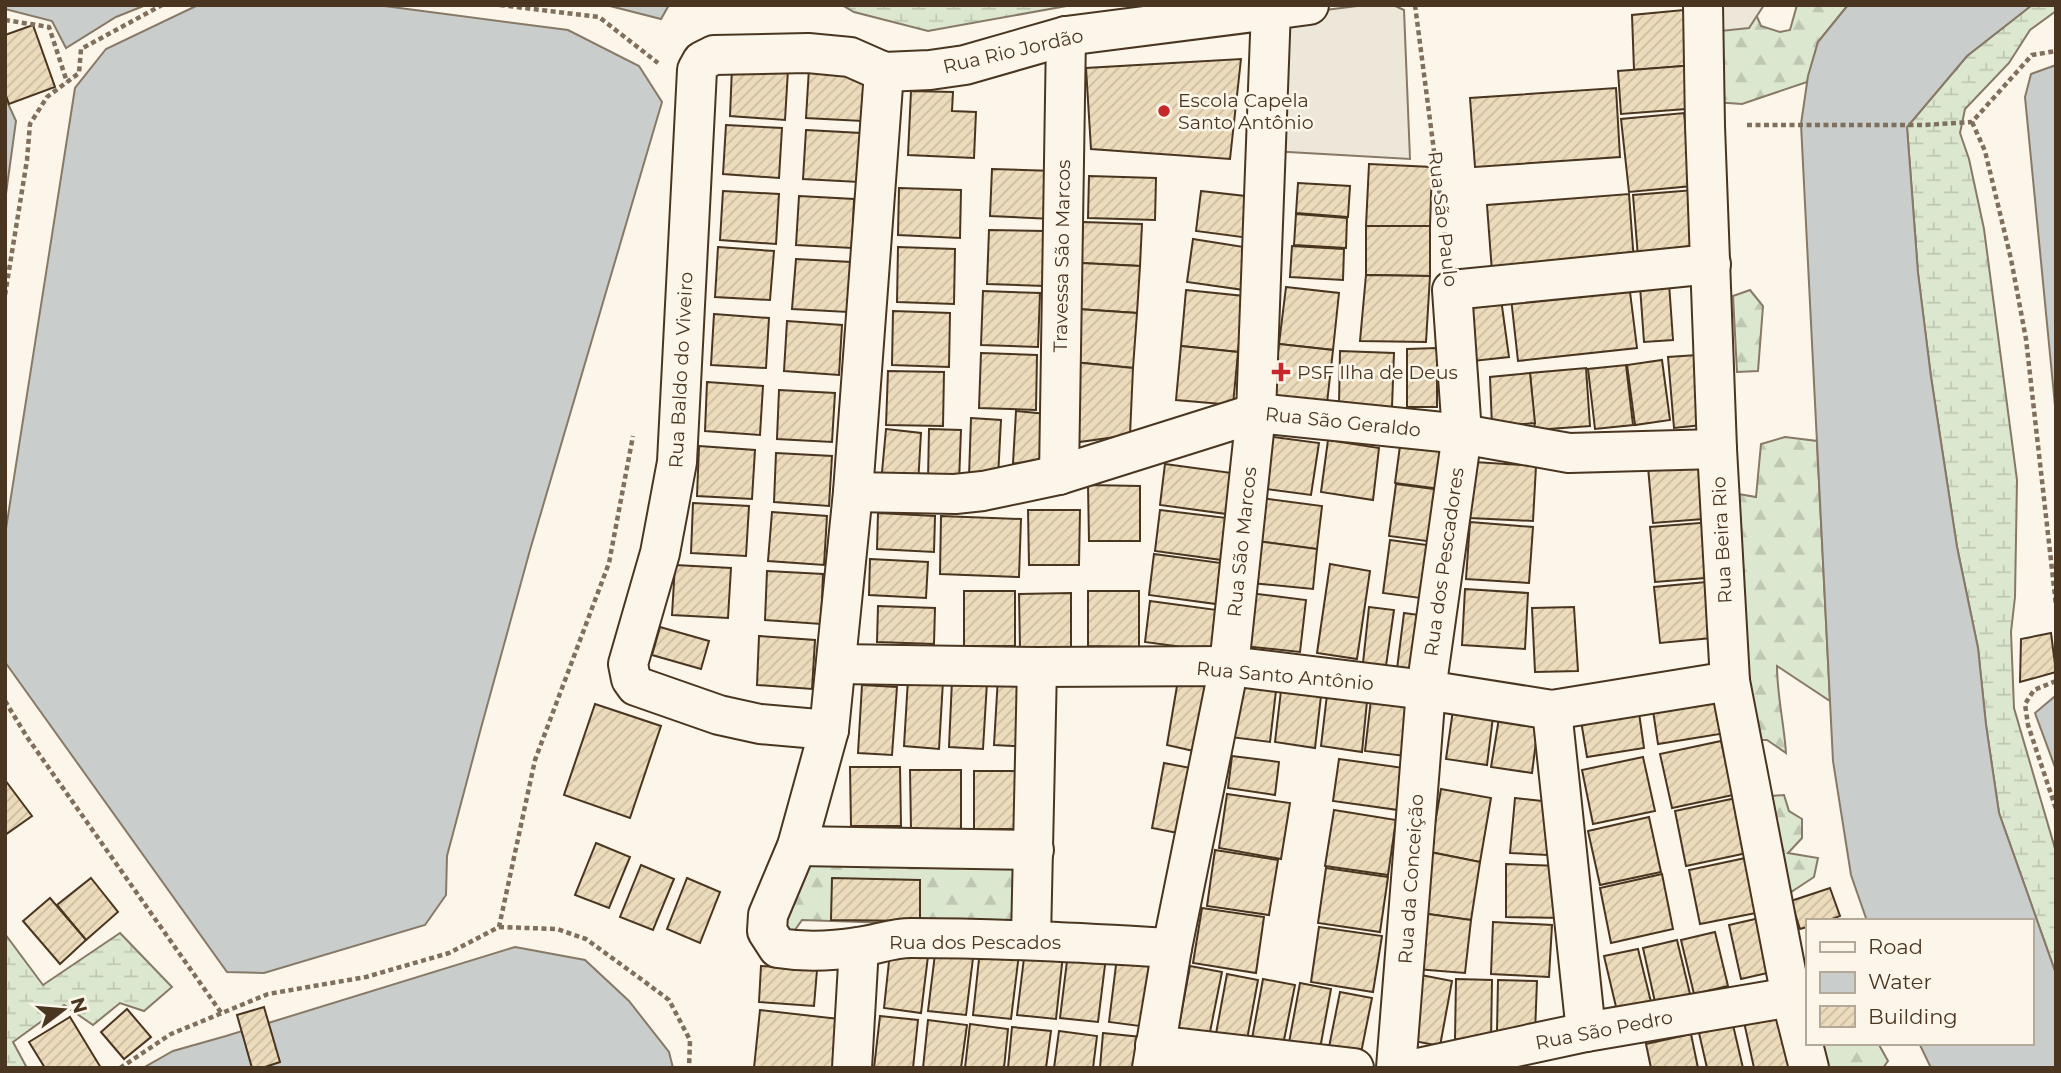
<svg xmlns="http://www.w3.org/2000/svg" width="2061" height="1073" font-family="Montserrat,sans-serif">
	<style>
		.forest { fill: url(#forest-firs); stroke: #887966; stroke-width: 2 }
		.wetland { fill: url(#wetland-marsh); stroke: #887966; stroke-width: 2 }
		.parking { fill: #ede7d9; stroke: #887966; stroke-width: 2 }
		.water { fill: #c9cecd; stroke: #887966; stroke-width: 2 }
		.building { fill: url(#building-hatch); stroke: #4a3520; stroke-width: 2 }
		.lines { fill: none; stroke-linecap: round; stroke-linejoin: round }
		.minor-casing { stroke: #4a3520; stroke-width: 42 }
		.path { stroke: #7f6f5c; stroke-width: 4.5; stroke-dasharray: 5 3.5; stroke-linecap: butt }
		.minor { stroke: #fbf6e9; stroke-width: 38 }
		.poi-dot { fill: #c62828; stroke: #fbf6e9; stroke-width: 2.5 }
		.labels { text-anchor: middle; dominant-baseline: central; stroke-width: 5; stroke-linejoin: round; paint-order: stroke }
		.street-label { font-size: 19px; fill: #4a3520; stroke: #fbf6e9 }
		.poi-label { font-size: 19px; fill: #4a3520; stroke: #fbf6e9; text-anchor: start }
	</style>
	<defs>
		<pattern id="forest-firs" width="22" height="20" patternUnits="userSpaceOnUse" patternTransform="scale(1.75)"><rect width="22" height="20" fill="#dce7d0"/><path d="M5 1l3.5 6h-7zM16 11l3.5 6h-7z" fill="#bec7b2"/></pattern>
		<pattern id="wetland-marsh" width="20" height="14" patternUnits="userSpaceOnUse" patternTransform="scale(1.75)"><rect width="20" height="14" fill="#dce7d0"/><path d="M1 5h8M5 5V1M11 12h8M15 12V8" fill="none" stroke="#bec7b2"/></pattern>
		<pattern id="building-hatch" width="6" height="6" patternUnits="userSpaceOnUse" patternTransform="scale(1.75)"><rect width="6" height="6" fill="#ecdcbc"/><path d="M-1 1l2-2M0 6l6-6M5 7l2-2" fill="none" stroke="#ccbda1"/></pattern>
	</defs>
	<rect width="100%" height="100%" fill="#fbf6e9"/>
	<!-- forest -->
	<g class="forest">
		<polygon points="1711,5 1752,5 1761,26 1780,32 1790,30 1797,5 1848,5 1818,42 1807,82 1742,104 1714,102"/>
		<polygon points="1750,290 1763,306 1758,371 1737,372 1733,296"/>
		<path d="M1785,437l32,4 13,260 -53,-35c0,29 7,57 9,87l-19,-13h-17l-23,-248 29,5 5,-53z"/>
		<polygon points="1784,795 1789,811 1802,819 1802,838 1788,853 1818,858 1814,877 1779,900 1759,797"/>
		<polygon points="800,851 1017,856 1019,935 923,924 802,920 790,937 777,913"/>
		<polygon points="1811,1043 1878,1043 1888,1061 1883,1068 1816,1068"/>
	</g>
	<!-- wetland -->
	<g class="wetland">
		<polygon points="842,5 1072,5 928,31 854,12"/>
		<polygon points="2032,5 2056,5 2056,11 2030,30 2009,63 1965,109 1960,133 1969,159 1984,229 2017,480 2015,597 2011,632 2014,708 2056,852 2056,974 1999,813 1986,725 1978,648 1957,547 1931,377 1918,273 1907,127 1967,56"/>
		<polygon points="120,933 172,987 144,1011 120,1003 93,1025 64,1005 13,1042 27,1068 5,1068 5,934 43,985"/>
	</g>
	<!-- parking -->
	<g class="parking">
		<polygon points="1365,5 1393,5 1404,10 1410,159 1271,151 1278,16"/>
		<polygon points="1721,5 1764,5 1749,28 1721,31"/>
	</g>
	<!-- water -->
	<g class="water">
		<polygon points="5,5 146,5 116,17 66,48 52,21 5,9"/>
		<polygon points="198,5 377,5 568,30 639,66 662,102 530,550 481,728 447,856 446,895 425,925 264,973 227,972 5,662 5,535 75,88 106,49"/>
		<polygon points="606,5 669,5 661,19"/>
		<polygon points="1848,5 2032,5 1967,56 1907,127 1918,273 1931,377 1957,547 1978,648 1986,725 1999,813 2056,974 2056,1068 1931,1068 1919,1043 2031,1043 2031,921 1867,921 1851,875 1833,761 1801,124 1808,76 1818,42"/>
		<polygon points="2056,65 2056,416 2025,97 2031,74"/>
		<polygon points="5,97 16,121 5,201"/>
		<polygon points="2054,697 2056,700 2056,770 2035,713"/>
		<polygon points="515,947 585,960 629,1001 669,1052 673,1068 143,1068 173,1051 226,1036"/>
	</g>
	<!-- building -->
	<g class="building">
		<polygon points="1694,9 1696,65 1634,70 1632,15"/>
		<polygon points="33,25 55,87 9,104 5,93 5,35"/>
		<polygon points="1241,59 1230,159 1091,149 1086,68"/>
		<polygon points="1696,65 1699,108 1621,114 1618,71"/>
		<polygon points="732,67 788,70 785,120 730,116"/>
		<polygon points="809,68 864,72 862,121 806,118"/>
		<polygon points="1616,88 1620,157 1475,167 1470,98"/>
		<polygon points="911,91 953,92 952,111 976,112 974,158 908,155"/>
		<polygon points="1684,113 1692,186 1629,192 1621,119"/>
		<polygon points="726,125 782,128 779,178 723,174"/>
		<polygon points="806,130 861,133 859,182 803,179"/>
		<polygon points="1369,164 1432,167 1430,226 1366,226"/>
		<polygon points="992,169 1054,171 1052,219 990,216"/>
		<polygon points="1089,176 1156,178 1155,220 1088,218"/>
		<polygon points="1298,183 1350,186 1348,217 1296,213"/>
		<polygon points="899,188 961,190 960,238 898,235"/>
		<polygon points="1694,190 1700,251 1638,257 1633,195"/>
		<polygon points="723,191 779,194 776,244 720,240"/>
		<polygon points="1201,191 1254,197 1249,238 1196,231"/>
		<polygon points="1629,194 1634,262 1492,272 1487,205"/>
		<polygon points="799,196 854,199 852,248 796,245"/>
		<polygon points="1296,214 1347,218 1346,248 1294,245"/>
		<polygon points="1083,222 1142,224 1140,266 1081,263"/>
		<polygon points="1366,226 1430,226 1430,276 1366,275"/>
		<polygon points="989,230 1045,231 1044,286 987,284"/>
		<polygon points="1193,239 1250,248 1244,290 1187,282"/>
		<polygon points="1292,246 1344,249 1343,280 1290,277"/>
		<polygon points="718,247 774,251 770,300 715,297"/>
		<polygon points="898,247 955,249 954,304 897,302"/>
		<polygon points="796,259 851,262 848,312 792,309"/>
		<polygon points="1081,263 1140,266 1137,313 1077,309"/>
		<polygon points="1366,275 1430,276 1426,342 1360,341"/>
		<polygon points="1669,283 1673,340 1644,342 1640,286"/>
		<polygon points="1629,284 1637,348 1518,361 1511,298"/>
		<polygon points="1286,287 1339,293 1333,350 1279,344"/>
		<polygon points="1186,290 1244,296 1238,352 1181,346"/>
		<polygon points="983,291 1040,293 1038,347 981,345"/>
		<polygon points="1501,299 1509,357 1473,361 1465,303"/>
		<polygon points="1077,309 1137,313 1133,368 1073,362"/>
		<polygon points="893,311 950,313 949,367 892,365"/>
		<polygon points="714,314 769,318 766,368 711,365"/>
		<polygon points="787,321 842,325 839,375 784,371"/>
		<polygon points="1279,344 1333,350 1327,403 1273,397"/>
		<polygon points="1181,346 1238,352 1233,405 1176,400"/>
		<polygon points="1437,348 1437,407 1407,407 1407,349"/>
		<polygon points="1340,351 1394,353 1392,407 1339,405"/>
		<polygon points="981,353 1037,355 1036,410 979,408"/>
		<polygon points="1697,355 1702,425 1674,428 1668,357"/>
		<polygon points="1662,360 1670,420 1635,425 1627,365"/>
		<polygon points="1073,362 1133,368 1130,435 1072,443"/>
		<polygon points="1626,365 1633,425 1595,429 1588,369"/>
		<polygon points="1586,368 1590,426 1535,430 1530,373"/>
		<polygon points="888,371 944,372 943,426 886,425"/>
		<polygon points="1530,373 1535,423 1492,427 1490,377"/>
		<polygon points="707,382 763,386 760,435 705,431"/>
		<polygon points="779,390 835,393 832,442 777,439"/>
		<polygon points="1016,411 1047,414 1044,464 1013,463"/>
		<polygon points="971,418 1001,420 998,478 969,477"/>
		<polygon points="886,429 921,433 918,485 881,483"/>
		<polygon points="929,429 961,430 959,482 928,481"/>
		<polygon points="1402,431 1455,438 1448,490 1395,483"/>
		<polygon points="1266,436 1319,443 1311,495 1259,488"/>
		<polygon points="1328,440 1379,448 1373,500 1321,492"/>
		<polygon points="699,446 755,450 752,499 697,496"/>
		<polygon points="776,453 832,456 829,506 774,502"/>
		<polygon points="1474,462 1536,466 1533,521 1470,518"/>
		<polygon points="1711,462 1716,518 1653,523 1648,467"/>
		<polygon points="1165,464 1232,473 1227,514 1160,505"/>
		<polygon points="1396,484 1449,491 1441,543 1389,536"/>
		<polygon points="1088,485 1140,486 1140,541 1089,541"/>
		<polygon points="1261,498 1322,506 1317,549 1256,541"/>
		<polygon points="693,503 749,506 746,556 691,553"/>
		<polygon points="1028,510 1080,510 1079,565 1029,565"/>
		<polygon points="1160,510 1227,518 1222,560 1155,551"/>
		<polygon points="772,512 827,516 824,565 768,561"/>
		<polygon points="878,513 935,516 934,552 877,549"/>
		<polygon points="941,516 1021,519 1019,577 940,574"/>
		<polygon points="1470,522 1533,527 1529,583 1466,579"/>
		<polygon points="1712,522 1718,577 1655,582 1650,527"/>
		<polygon points="1390,540 1442,547 1435,600 1383,593"/>
		<polygon points="1256,541 1317,549 1313,589 1251,583"/>
		<polygon points="1154,554 1221,563 1216,604 1149,595"/>
		<polygon points="870,559 928,562 926,598 869,595"/>
		<polygon points="1330,564 1370,571 1357,659 1317,653"/>
		<polygon points="675,565 731,568 728,618 672,615"/>
		<polygon points="767,571 823,574 821,624 765,620"/>
		<polygon points="1717,581 1722,637 1660,643 1654,587"/>
		<polygon points="1465,589 1528,593 1525,649 1462,645"/>
		<rect x="964" y="591" width="51" height="55"/>
		<polygon points="1088,591 1139,591 1139,647 1088,646"/>
		<polygon points="1071,593 1071,649 1020,649 1019,594"/>
		<polygon points="1249,593 1306,600 1300,652 1243,646"/>
		<polygon points="1150,601 1217,610 1212,651 1145,642"/>
		<polygon points="878,606 935,608 934,644 877,642"/>
		<polygon points="1369,607 1394,610 1386,666 1363,663"/>
		<polygon points="1574,607 1578,671 1535,672 1532,608"/>
		<polygon points="1404,613 1427,616 1421,673 1397,669"/>
		<polygon points="660,627 709,641 701,669 652,655"/>
		<polygon points="2051,633 2056,672 2020,682 2021,639"/>
		<polygon points="759,636 815,640 812,689 757,685"/>
		<polygon points="998,677 1033,679 1030,747 994,745"/>
		<polygon points="1237,677 1277,682 1270,742 1230,737"/>
		<polygon points="908,679 943,681 939,749 904,746"/>
		<polygon points="952,680 987,682 983,749 949,747"/>
		<polygon points="1178,680 1211,686 1198,752 1167,745"/>
		<polygon points="1282,682 1322,687 1315,748 1275,742"/>
		<polygon points="862,685 897,687 892,755 858,753"/>
		<polygon points="1328,686 1368,691 1362,752 1321,746"/>
		<polygon points="1372,691 1412,696 1405,756 1365,751"/>
		<polygon points="1725,692 1732,732 1658,744 1652,704"/>
		<polygon points="1454,703 1494,709 1487,765 1446,759"/>
		<polygon points="595,704 661,726 630,818 564,795"/>
		<polygon points="1638,706 1644,748 1587,757 1580,715"/>
		<polygon points="1500,712 1539,718 1532,773 1491,767"/>
		<polygon points="1721,741 1733,795 1672,808 1660,754"/>
		<polygon points="1232,756 1279,762 1275,795 1228,788"/>
		<polygon points="1643,757 1655,811 1593,824 1582,770"/>
		<polygon points="1339,759 1404,768 1398,810 1333,801"/>
		<polygon points="1164,763 1196,769 1183,834 1152,828"/>
		<polygon points="850,767 900,767 901,826 851,826"/>
		<polygon points="910,770 961,770 961,829 911,829"/>
		<rect x="974" y="771" width="50" height="58"/>
		<polygon points="5,780 32,816 5,835"/>
		<polygon points="1441,789 1491,798 1480,862 1430,852"/>
		<polygon points="1227,794 1290,803 1281,859 1219,848"/>
		<polygon points="1515,798 1551,802 1547,855 1510,853"/>
		<polygon points="1736,798 1747,853 1686,866 1675,811"/>
		<polygon points="1334,810 1396,820 1388,875 1325,866"/>
		<polygon points="1649,817 1661,872 1600,885 1588,831"/>
		<polygon points="596,843 630,857 609,908 575,895"/>
		<polygon points="1215,850 1278,860 1269,915 1207,906"/>
		<polygon points="1430,852 1480,862 1471,920 1421,913"/>
		<polygon points="1750,857 1761,912 1700,924 1689,870"/>
		<polygon points="1506,864 1560,866 1559,918 1506,917"/>
		<polygon points="641,865 674,879 653,930 620,917"/>
		<polygon points="1326,868 1388,877 1380,932 1318,923"/>
		<polygon points="1662,874 1673,929 1611,943 1600,888"/>
		<polygon points="91,878 118,912 86,940 57,905"/>
		<polygon points="687,878 720,892 700,943 667,929"/>
		<polygon points="832,878 920,880 920,921 831,920"/>
		<polygon points="1830,888 1840,916 1827,921 1807,921 1807,927 1800,929 1791,901"/>
		<polygon points="50,898 86,940 60,964 23,921"/>
		<polygon points="1202,908 1264,917 1256,973 1193,963"/>
		<polygon points="1421,913 1471,920 1465,973 1416,969"/>
		<polygon points="1764,917 1776,971 1741,979 1729,925"/>
		<polygon points="1493,922 1552,925 1549,977 1491,974"/>
		<polygon points="1319,927 1382,936 1373,992 1311,982"/>
		<polygon points="1715,932 1728,986 1694,994 1681,940"/>
		<polygon points="1677,940 1690,994 1655,1002 1643,948"/>
		<polygon points="891,943 929,948 921,1013 884,1008"/>
		<polygon points="936,946 974,950 966,1015 928,1011"/>
		<polygon points="1638,949 1651,1002 1617,1011 1604,956"/>
		<polygon points="980,950 1019,954 1011,1019 973,1015"/>
		<polygon points="1025,950 1063,955 1056,1019 1017,1015"/>
		<polygon points="1068,953 1106,957 1098,1022 1060,1018"/>
		<polygon points="1117,957 1155,962 1147,1027 1109,1022"/>
		<polygon points="761,966 817,970 814,1006 759,1002"/>
		<polygon points="1190,966 1222,972 1209,1037 1178,1031"/>
		<polygon points="1227,974 1258,980 1246,1045 1215,1039"/>
		<polygon points="1421,975 1452,981 1440,1046 1409,1040"/>
		<polygon points="1263,979 1295,985 1282,1050 1251,1044"/>
		<polygon points="1456,979 1492,980 1491,1040 1455,1039"/>
		<polygon points="1498,980 1537,981 1535,1033 1497,1031"/>
		<polygon points="1300,983 1331,989 1319,1054 1288,1048"/>
		<polygon points="1340,992 1372,998 1359,1063 1327,1057"/>
		<polygon points="264,1007 280,1062 262,1068 252,1068 237,1015"/>
		<polygon points="127,1009 151,1037 124,1059 101,1032"/>
		<polygon points="760,1010 839,1019 834,1068 754,1068"/>
		<polygon points="1778,1014 1791,1067 1754,1068 1744,1022"/>
		<polygon points="880,1016 918,1020 913,1068 874,1068"/>
		<polygon points="70,1017 101,1068 45,1068 29,1042"/>
		<polygon points="928,1020 967,1025 961,1068 923,1068"/>
		<polygon points="970,1024 1008,1029 1004,1068 965,1068"/>
		<polygon points="1733,1025 1743,1068 1707,1068 1699,1033"/>
		<polygon points="1012,1027 1051,1031 1046,1068 1008,1068"/>
		<polygon points="1059,1031 1097,1036 1093,1068 1054,1068"/>
		<polygon points="1103,1033 1141,1037 1138,1068 1100,1068"/>
		<polygon points="1691,1034 1698,1068 1651,1068 1646,1044"/>
	</g>
	<g class="lines">
		<!-- minor casing -->
		<g class="minor-casing">
			<g id="minor">
				<polyline points="1703,5 1705,126 1717,449 1730,681 1791,997 1809,1068"/>
				<path d="M884,72l-31,420 -24,238 -32,116 -29,69 -1,16 11,17c25,4 55,3 80,-1 18,-2 34,-9 53,-9 87,0 174,5 261,10"/>
				<polyline points="1059,475 1066,36"/>
				<polyline points="853,492 955,494 983,491 1059,475 1256,413 1462,434 1569,453 1717,449"/>
				<polyline points="837,664 1037,667 1229,666 1426,690 1552,710 1730,681"/>
				<polyline points="1552,710 1586,1032"/>
				<polyline points="829,730 760,724 719,715 636,686 631,679 628,664 660,553 677,462 697,70 702,61 714,55 808,53 850,57 884,72 930,70 965,65 1066,36 1309,5"/>
				<polyline points="797,846 1034,850"/>
				<polyline points="1031,939 1037,667"/>
				<polyline points="1155,1045 1354,1068"/>
				<polyline points="852,1068 859,947"/>
				<polyline points="1152,1068 1172,948 1229,666 1256,413 1271,8"/>
				<polyline points="1396,1068 1426,690 1462,434 1452,290 1711,264"/>
				<polyline points="1418,1068 1586,1032 1791,997"/>
			</g>
		</g>
		<!-- path -->
		<g class="path">
			<polyline points="500,5 599,17 658,63"/>
			<polyline points="1415,5 1447,251"/>
			<polyline points="5,20 49,27 67,82"/>
			<polyline points="1972,122 1985,151 2011,259 2026,339 2056,605"/>
			<polyline points="1747,125 1924,125 1972,122 2032,55 2056,51"/>
			<polyline points="5,295 27,160 30,124 47,97 79,73 81,49 162,5"/>
			<polyline points="2056,681 2034,690 2025,704 2028,725 2056,809"/>
			<polyline points="5,701 27,737 222,1014"/>
			<polyline points="499,927 557,929 586,939 641,979 669,1000 690,1040 689,1068"/>
			<polyline points="120,1068 171,1034 268,994 366,977 449,953 499,927 535,760 609,563 633,436"/>
		</g>
		<!-- minor -->
		<use href="#minor" class="minor"/>
	</g>
	<!-- markers -->
	<g class="poi-dot">
		<circle cx="1164" cy="111" r="7"/>
		<path d="M1277.5 361.5h7v7h7v7h-7v7h-7v-7h-7v-7h7z"/>
	</g>
	<g class="labels">
		<!-- street labels -->
		<g class="street-label">
			<text transform="translate(1013 51) rotate(-13)">Rua Rio Jordão</text>
			<text transform="translate(1443 219) rotate(83)">Rua São Paulo</text>
			<text transform="translate(1062 256) rotate(-89)">Travessa São Marcos</text>
			<text transform="translate(681 370) rotate(-87)">Rua Baldo do Viveiro</text>
			<text transform="translate(1343 422) rotate(6)">Rua São Geraldo</text>
			<text transform="translate(1722 540) rotate(-93)">Rua Beira Rio</text>
			<text transform="translate(1242 542) rotate(-84)">Rua São Marcos</text>
			<text transform="translate(1444 562) rotate(-82)">Rua dos Pescadores</text>
			<text transform="translate(1285 676) rotate(5)">Rua Santo Antônio</text>
			<text transform="translate(1411 879) rotate(-86)">Rua da Conceição</text>
			<text x="975" y="942">Rua dos Pescados</text>
			<text transform="translate(1604 1030) rotate(-11)">Rua São Pedro</text>
		</g>
		<!-- poi labels -->
		<g class="poi-label">
			<text x="1178" y="100">Escola Capela<tspan x="1178" dy="22">Santo Antônio</tspan></text>
			<text x="1297" y="372">PSF Ilha de Deus</text>
		</g>
	</g>
	<!-- border -->
	<rect width="2061" height="1073" fill="none" stroke="#4a3520" stroke-width="14"/>
	<!-- legend -->
	<rect x="1806" y="919" width="228" height="126" fill="#fbf6e9" stroke="#b4a999" stroke-width="2"/>
	<rect x="1820" y="942" width="35" height="10" fill="#fbf6e9" stroke="#b4a999" stroke-width="2"/>
	<text x="1868" y="954" font-size="21" fill="#4a3520">Road</text>
	<rect x="1820" y="972" width="35" height="21" fill="#c9cecd" stroke="#b4a999" stroke-width="2"/>
	<text x="1868" y="989" font-size="21" fill="#4a3520">Water</text>
	<rect x="1820" y="1006" width="35" height="21" fill="url(#building-hatch)" stroke="#b4a999" stroke-width="2"/>
	<text x="1868" y="1024" font-size="21" fill="#4a3520">Building</text>
	<!-- north arrow -->
	<g transform="translate(63 1010) rotate(74)" stroke="#fbf6e9" stroke-width="5" paint-order="stroke">
	<path d="M0-5L12 26L0 18L-12 26Z" fill="#4a3520"/>
	<text y="-10" font-size="19" font-weight="bold" text-anchor="middle" fill="#4a3520">N</text>
	</g>
</svg>
